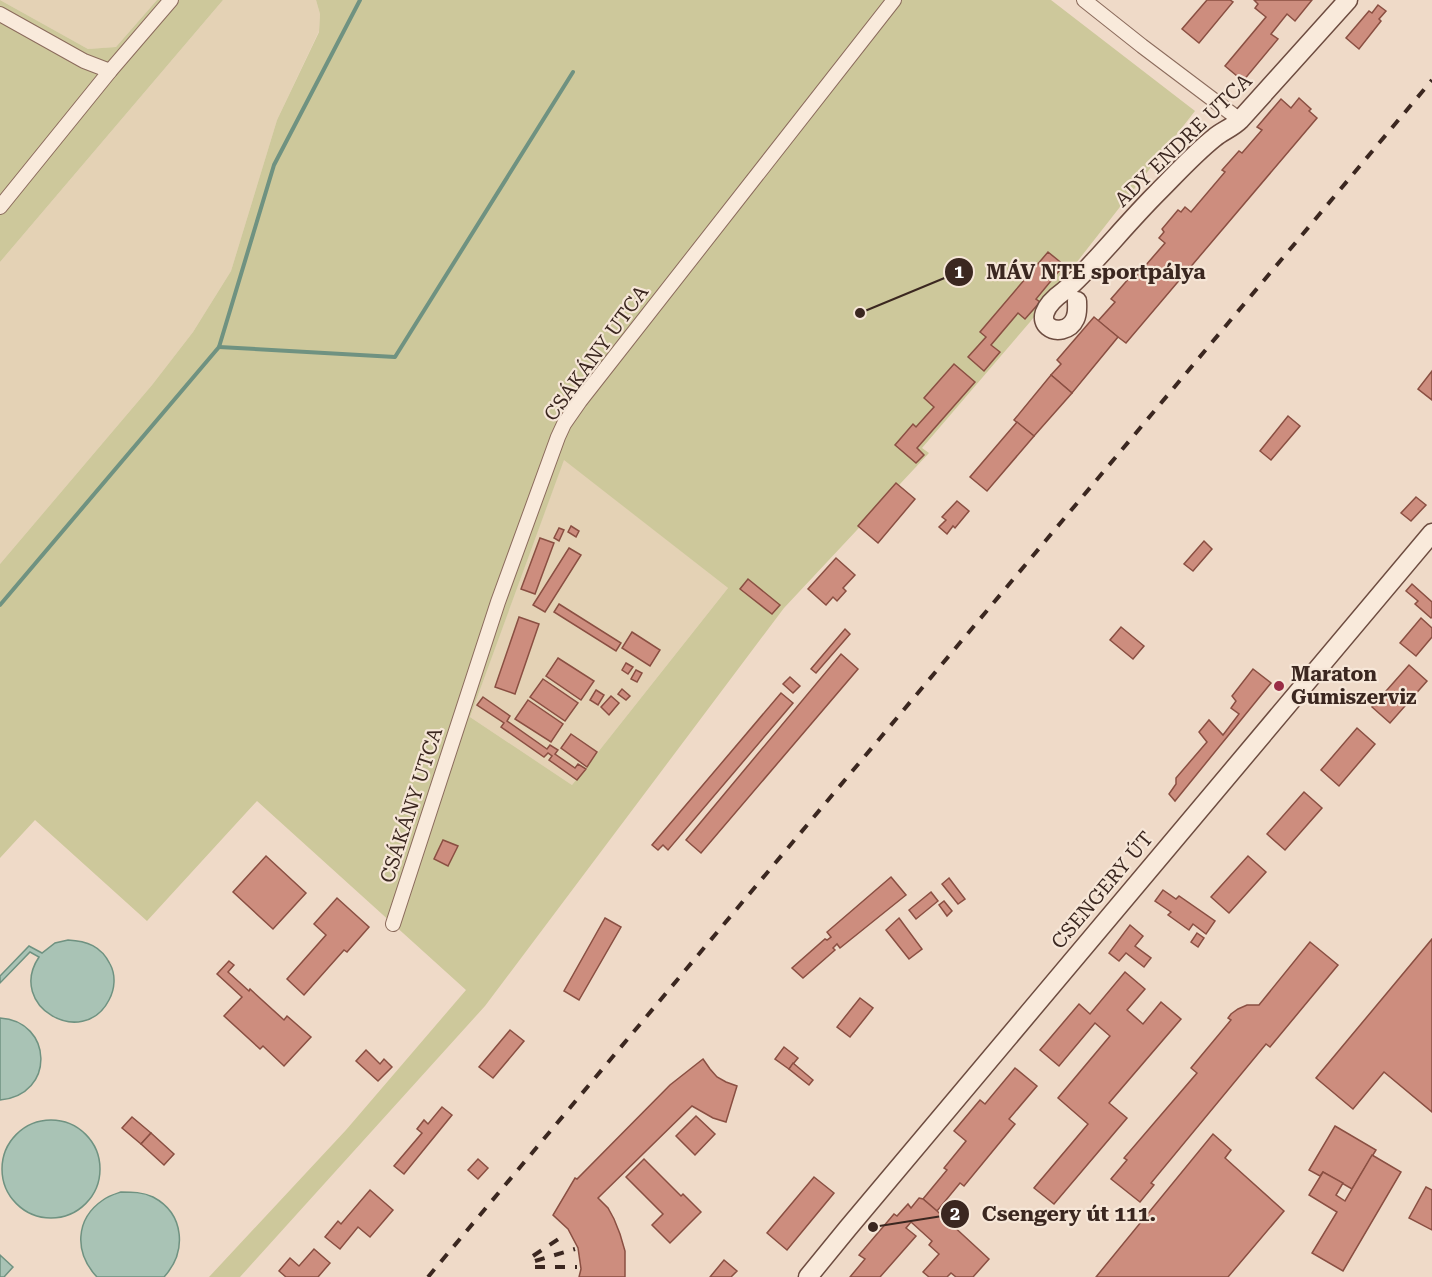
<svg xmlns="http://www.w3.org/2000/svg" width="1432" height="1277" font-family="'Roboto Serif',serif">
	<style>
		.farmland { fill: #e4d2b5 }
		.green { fill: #cdc89b; fill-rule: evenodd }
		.water { fill: #a9c3b5; stroke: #6f9281; stroke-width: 1.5 }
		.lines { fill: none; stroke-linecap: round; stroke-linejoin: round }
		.stream { stroke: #6f9281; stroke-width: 4 }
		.building { fill: #cd8d7e; stroke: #8a4f42; stroke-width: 1.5 }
		.street-casing { stroke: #8b6b5c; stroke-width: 16 }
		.secondary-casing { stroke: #6d4c40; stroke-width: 21 }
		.street { stroke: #f9eadb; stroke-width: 14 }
		.secondary { stroke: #f9eadb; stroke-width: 18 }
		.rail { stroke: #3b2720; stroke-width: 4; stroke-dasharray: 10 10; stroke-linecap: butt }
		.poi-dot { fill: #9a2c45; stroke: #f6e6d7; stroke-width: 2 }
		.labels { text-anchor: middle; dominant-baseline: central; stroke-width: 4.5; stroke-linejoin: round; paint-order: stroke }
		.street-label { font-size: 20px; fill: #3b2720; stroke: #f6e6d7 }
		.poi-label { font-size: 20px; font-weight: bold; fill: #3b2720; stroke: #f6e6d7; text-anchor: start }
		.leader { fill: none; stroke: #3b2720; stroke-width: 2 }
		.callout-dot { fill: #3b2720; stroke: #f6e6d7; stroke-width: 2 }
		.mark-label { font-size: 18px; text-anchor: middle; font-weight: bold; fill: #fff }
		.callout-label { font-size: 21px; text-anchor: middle; font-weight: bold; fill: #3b2720; stroke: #f6e6d7; stroke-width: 4.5; stroke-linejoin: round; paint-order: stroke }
	</style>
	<rect width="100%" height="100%" fill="#efdac8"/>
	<!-- farmland -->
	<g class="farmland">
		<polygon points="0,0 157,0 116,47 88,49"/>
		<polygon points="223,0 316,0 320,14 319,31 277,120 231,271 193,332 152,385 0,564 0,262"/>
		<polygon points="564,459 728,588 572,785 470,717"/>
	</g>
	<!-- green -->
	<g class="green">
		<polygon points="0,0 88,49 116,47 157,0 223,0 0,262"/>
		<path d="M316,0h735l144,111 -165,211 -108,126 7,5 -145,155 -299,398 -245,271h-31l137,-147 120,-140 -209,-189 -110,120 -112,-101 -35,38v-294l152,-179 41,-53 38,-61 46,-151 42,-88 1,-18zM564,460l164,128 -156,197 -102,-68z"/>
	</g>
	<!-- water -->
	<g class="water">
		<path d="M68,940c19,1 33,6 42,24 6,11 5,25 -1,36 -26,50 -103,6 -70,-43l-9,-5 -30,31v-7l29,-30 13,7 13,-10z"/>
		<path d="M0,1018c53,3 56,77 0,82z"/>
		<circle cx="51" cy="1169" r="49"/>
		<path d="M121,1192c11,0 22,0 32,5 32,17 34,55 11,80h-67c-23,-24 -22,-58 6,-77 5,-4 12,-6 18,-8z"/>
		<polygon points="0,1255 13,1267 4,1277 0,1277"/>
	</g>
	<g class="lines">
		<!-- stream -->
		<g class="stream">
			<polyline points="219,347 395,357 573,72"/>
			<polyline points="0,605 219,347 274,165 360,0"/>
		</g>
	</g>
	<!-- building -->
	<g class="building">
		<polygon points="1207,0 1230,0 1233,2 1199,43 1182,29"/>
		<polygon points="1254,0 1312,0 1295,21 1287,14 1271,34 1278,39 1243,81 1225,66 1266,17 1255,8 1258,4"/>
		<polygon points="1378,5 1386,11 1379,19 1381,21 1359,49 1346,38 1369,11 1372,13"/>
		<polygon points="1299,98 1311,109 1309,111 1317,118 1126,343 1118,337 1098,321 1115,302 1111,299 1130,277 1133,280 1165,243 1159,238 1164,232 1162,229 1178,210 1181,212 1185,207 1191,212 1225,172 1222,170 1239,151 1242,153 1262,130 1257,127 1281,99 1291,108"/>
		<polygon points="1048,252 1064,265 1036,299 1040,302 1025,319 1018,313 991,345 1000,352 984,371 968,357 986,337 980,332"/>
		<polygon points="1094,317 1118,337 1072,393 1051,375 1061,364 1057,360"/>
		<polygon points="954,364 975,382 917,448 924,455 916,463 895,445 913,424 916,427 934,407 924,398"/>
		<polygon points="1432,371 1432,400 1418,389"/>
		<polygon points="1051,375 1072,393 1034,436 1014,420"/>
		<polygon points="1288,416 1300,426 1271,460 1260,451"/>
		<polygon points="1017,422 1034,436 987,491 970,477"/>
		<polygon points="896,483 915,499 878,543 858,526"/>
		<polygon points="1416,497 1426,505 1411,521 1401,513"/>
		<polygon points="957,501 969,511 955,528 953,526 947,534 939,527 946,520 942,517"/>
		<polygon points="571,526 579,531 576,537 568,532"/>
		<polygon points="559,528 564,530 559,541 554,538"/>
		<polygon points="540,538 554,543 535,594 521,589"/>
		<polygon points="1204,541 1212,549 1193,571 1184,564"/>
		<polygon points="569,548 581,555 545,612 533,605"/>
		<polygon points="836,558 855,575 843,588 846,591 837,601 833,597 826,605 808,589"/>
		<polygon points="748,579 780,605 772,614 740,589"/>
		<polygon points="1412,584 1432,602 1432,617 1431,618 1415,604 1418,601 1406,591"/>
		<polygon points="559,604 621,643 616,651 554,612"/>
		<polygon points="519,617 539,624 515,694 495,687"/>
		<polygon points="1421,618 1432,628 1432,637 1416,656 1400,643"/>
		<polygon points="1121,627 1144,646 1133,659 1110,640"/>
		<polygon points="845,629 850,634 816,673 811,669"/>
		<polygon points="632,632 660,650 650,666 622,648"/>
		<polygon points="841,654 858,669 701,853 686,840"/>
		<polygon points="558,658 594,681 581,700 546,676"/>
		<polygon points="626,663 633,667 628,674 622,670"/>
		<polygon points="1409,665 1427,681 1390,723 1372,707"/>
		<polygon points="1253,669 1271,683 1175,801 1169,794 1176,784 1176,778 1207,742 1199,732 1209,720 1223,735 1239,714 1231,708 1236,701 1232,696"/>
		<polygon points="636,670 642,673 637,682 631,679"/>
		<polygon points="790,677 800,686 793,693 783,684"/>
		<polygon points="543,679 578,703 565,721 530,697"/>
		<polygon points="622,689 630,696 626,700 618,694"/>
		<polygon points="596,690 604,695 598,705 590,700"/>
		<polygon points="781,693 793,703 668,850 663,845 658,850 652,845"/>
		<polygon points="611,696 619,703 609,715 601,707"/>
		<polygon points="483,697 510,716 507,721 547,749 550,745 558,750 555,754 575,768 578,764 586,769 577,780 549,760 552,756 548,753 544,757 501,727 504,723 477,705"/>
		<polygon points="528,700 563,724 551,742 515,719"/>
		<polygon points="1357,728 1375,744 1339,786 1321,770"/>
		<polygon points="571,734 597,752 587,767 561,748"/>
		<polygon points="1304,792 1322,808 1285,850 1267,834"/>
		<polygon points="443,840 458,846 448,866 434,859"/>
		<polygon points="266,856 306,893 273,929 233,892"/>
		<polygon points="1248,856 1266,872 1229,913 1211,897"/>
		<polygon points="891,877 906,895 840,948 837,944 833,948 835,950 803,978 792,968 825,939 827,940 831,937 827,932"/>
		<polygon points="949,878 965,899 958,904 942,884"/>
		<polygon points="1163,890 1176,899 1179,896 1215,921 1206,934 1193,924 1189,930 1168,915 1171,912 1155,901"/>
		<polygon points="931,892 938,901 916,919 909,910"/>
		<polygon points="337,898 369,927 347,952 344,950 304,995 287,979 326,935 314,924"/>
		<polygon points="944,901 952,911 947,916 939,905"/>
		<polygon points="605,918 621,927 579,1000 564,991"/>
		<polygon points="899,918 922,949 909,959 886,930"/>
		<polygon points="1130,925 1143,936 1135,946 1151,958 1144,967 1126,953 1119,961 1109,953"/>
		<polygon points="1197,933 1204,938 1198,947 1191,942"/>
		<polygon points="1432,939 1432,1112 1384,1072 1353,1109 1316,1078"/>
		<polygon points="1310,942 1338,965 1270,1047 1266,1044 1151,1183 1154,1185 1140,1202 1111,1179 1127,1160 1124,1158 1197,1073 1191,1068 1231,1020 1228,1018 1231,1014 1238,1009 1247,1005 1259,1005"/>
		<polygon points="229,961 234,965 228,972 249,991 250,989 284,1020 287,1016 311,1037 284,1066 263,1046 260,1049 224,1016 242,997 217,974"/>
		<polygon points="1125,972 1145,989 1127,1010 1143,1024 1161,1002 1181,1019 1109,1103 1127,1118 1054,1204 1034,1188 1088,1124 1058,1098 1110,1036 1095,1023 1059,1066 1040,1050 1079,1004 1090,1014"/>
		<polygon points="860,998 873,1008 850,1037 837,1027"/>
		<polygon points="510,1030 524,1041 493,1078 479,1067"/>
		<polygon points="784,1047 798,1058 789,1069 775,1059"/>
		<polygon points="366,1050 380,1064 384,1059 392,1067 378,1081 356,1061"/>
		<polygon points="703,1059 710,1069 717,1077 726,1082 737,1086 726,1122 713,1118 692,1106 598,1198 608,1208 614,1219 620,1234 625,1251 625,1277 579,1277 581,1269 578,1248 568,1229 553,1215 575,1178 577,1179 670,1085"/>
		<polygon points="793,1063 813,1080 809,1085 789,1069"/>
		<polygon points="1015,1068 1037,1086 1009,1119 1015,1124 964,1186 960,1183 937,1211 923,1199 947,1170 944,1168 966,1141 954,1131 980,1100 985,1104"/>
		<polygon points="442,1107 452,1115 404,1174 394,1166 422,1133 417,1129 424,1120 428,1124"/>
		<polygon points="696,1116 715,1134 695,1155 676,1136"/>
		<polygon points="132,1117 151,1133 141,1144 122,1128"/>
		<polygon points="1335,1126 1376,1150 1352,1189 1323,1172 1320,1176 1309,1170"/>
		<polygon points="151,1133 174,1154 164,1165 141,1144"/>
		<polygon points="1213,1134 1231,1150 1225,1158 1284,1211 1228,1277 1096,1277"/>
		<polygon points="1372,1155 1401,1172 1343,1271 1312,1253 1337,1212 1309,1195 1323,1172 1343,1183 1336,1195 1345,1201"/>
		<polygon points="478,1159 488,1168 478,1179 468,1170"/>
		<polygon points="644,1159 681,1196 683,1194 701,1212 670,1243 652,1225 663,1214 626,1177"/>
		<polygon points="814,1177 834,1193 787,1250 767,1233"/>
		<polygon points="1426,1187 1432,1190 1432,1230 1409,1218"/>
		<polygon points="370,1190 393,1210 370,1237 358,1227 340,1249 325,1237 338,1221 341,1224"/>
		<polygon points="919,1198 923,1199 937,1211 989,1259 973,1277 956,1277 951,1273 947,1277 929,1277 923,1272 939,1254 929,1245 932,1241 911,1222 906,1228 916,1236 880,1277 850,1277 865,1259 859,1255 894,1214 897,1216 908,1204 911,1208"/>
		<polygon points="314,1249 330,1263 318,1277 286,1277 279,1271 290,1258 299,1266"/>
		<polygon points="724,1260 737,1271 731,1277 710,1277"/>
	</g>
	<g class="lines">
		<!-- street casing -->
		<g class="street-casing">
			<g id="street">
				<polyline points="1084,0 1142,46 1240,120"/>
				<polyline points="0,14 84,61 110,71"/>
				<polyline points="0,207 110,71 171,0"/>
				<polyline points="393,924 498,602 558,437 564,424 580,401 894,0"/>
			</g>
		</g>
		<!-- secondary casing -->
		<g class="secondary-casing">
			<g id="secondary">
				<path d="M1077,301c0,6 1,12 -2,18 -11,24 -57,5 -11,-28 13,-10 24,-23 35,-35 20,-22 39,-44 59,-64 18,-18 36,-38 56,-54 8,-7 18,-10 26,-18l108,-120"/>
				<polyline points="808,1277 848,1228 1432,533"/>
			</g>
		</g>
		<!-- street -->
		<use href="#street" class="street"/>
		<!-- secondary -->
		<use href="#secondary" class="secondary"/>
		<!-- rail -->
		<g class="rail">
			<polyline points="533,1256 566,1234"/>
			<polyline points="535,1261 575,1249"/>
			<polyline points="535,1267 577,1267"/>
			<polyline points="428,1277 1432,80"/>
		</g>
	</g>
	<!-- markers -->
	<circle class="poi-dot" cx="1279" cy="686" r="6"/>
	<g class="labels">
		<!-- street labels -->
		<g class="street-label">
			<text transform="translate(1183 140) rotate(-44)">ADY ENDRE UTCA</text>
			<text transform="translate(596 353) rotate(-54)">CSÁKÁNY UTCA</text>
			<text transform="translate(411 805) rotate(-72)">CSÁKÁNY UTCA</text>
			<text transform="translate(1102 890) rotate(-50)">CSENGERY ÚT</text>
		</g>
		<!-- poi labels -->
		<g class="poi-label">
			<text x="1291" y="674">Maraton<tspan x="1291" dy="23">Gumiszerviz</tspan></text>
		</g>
	</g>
	<!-- callouts -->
	<path class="leader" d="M860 313L959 272M873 1227L955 1214"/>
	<g class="callout-dot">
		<circle cx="860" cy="313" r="6"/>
		<circle cx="873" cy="1227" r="6"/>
		<circle cx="959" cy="272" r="15"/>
		<circle cx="955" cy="1214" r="15"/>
	</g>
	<g class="mark-label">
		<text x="959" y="278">1</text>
		<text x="955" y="1220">2</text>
	</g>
	<g class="callout-label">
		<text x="1096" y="279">MÁV NTE sportpálya</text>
		<text x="1069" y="1221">Csengery út 111.</text>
	</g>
</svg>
